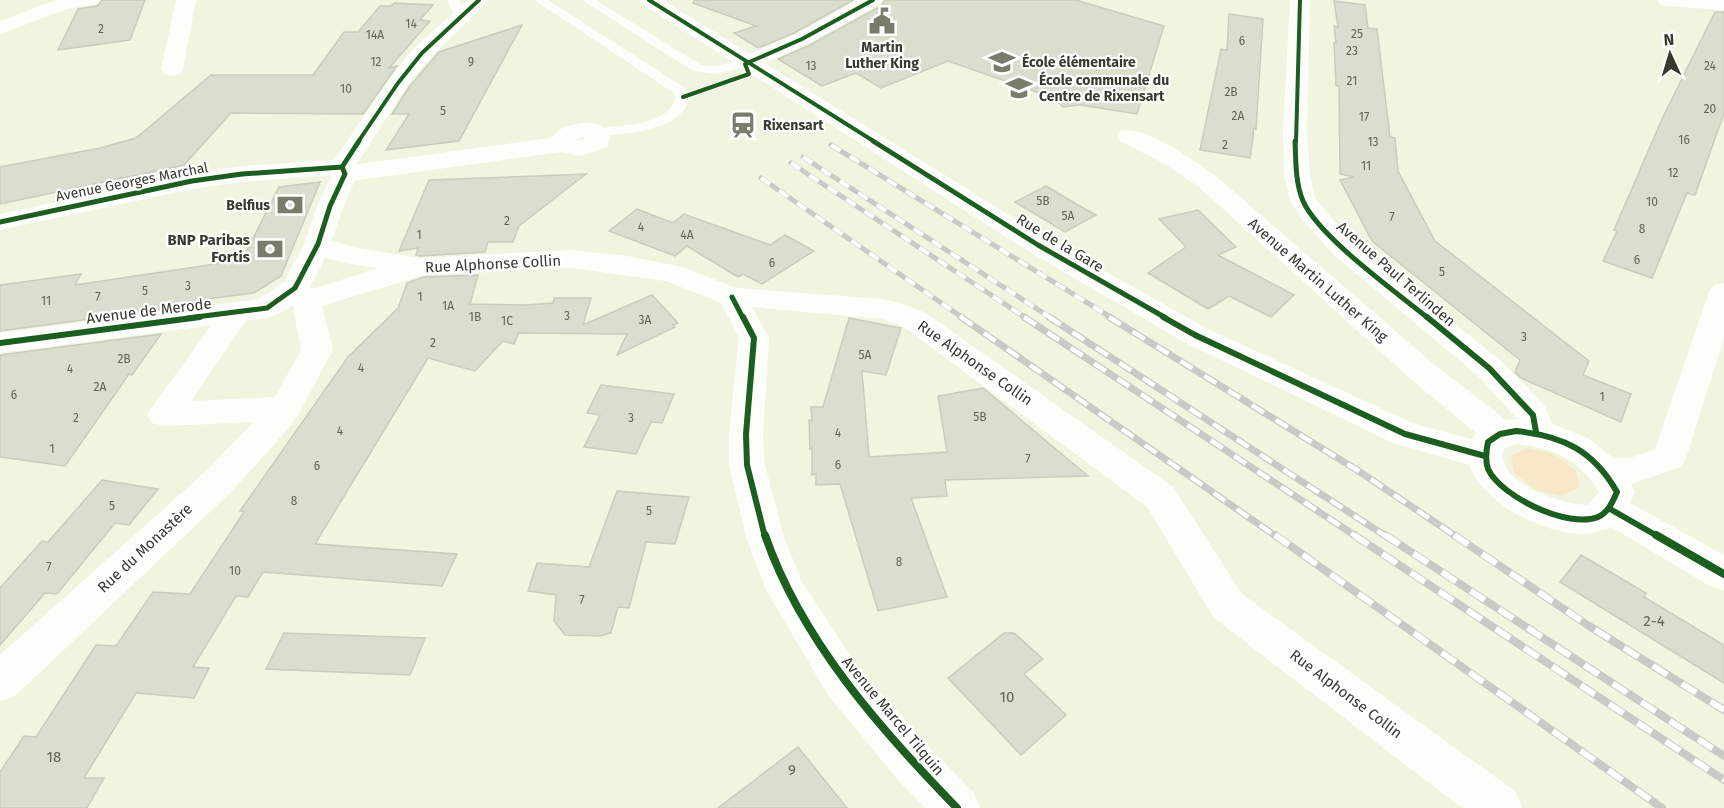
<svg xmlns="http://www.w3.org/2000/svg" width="1724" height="808" font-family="'Fira Sans',sans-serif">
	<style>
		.green { fill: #f7e8c9 }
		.building { fill: #d9decf; stroke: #c8cdbe; stroke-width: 1.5 }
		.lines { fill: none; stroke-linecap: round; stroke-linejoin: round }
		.service { fill: #fdfefa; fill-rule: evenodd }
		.minor { fill: #fdfefa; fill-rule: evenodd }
		.tertiary { fill: #fdfefa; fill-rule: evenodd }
		.rail-far2-casing { stroke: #c9cac5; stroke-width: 5 }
		.rail-far1-casing { stroke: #c9cac5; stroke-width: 7 }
		.rail-casing { stroke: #c9cac5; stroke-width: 8 }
		.rail-far2 { stroke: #fff; stroke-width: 4; stroke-dasharray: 11; stroke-linecap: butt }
		.rail-far1 { stroke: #fff; stroke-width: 4.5; stroke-dasharray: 14; stroke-linecap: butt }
		.rail { stroke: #fff; stroke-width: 6; stroke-dasharray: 17; stroke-linecap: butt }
		.cycleway-far3-casing { stroke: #fff; stroke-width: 6 }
		.cycleway-far2-casing { stroke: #fff; stroke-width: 8 }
		.cycleway-far1-casing { stroke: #fff; stroke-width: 10 }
		.cycleway-casing { stroke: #fff; stroke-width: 11 }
		.cycleway-far3 { stroke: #1b5e20; stroke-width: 4 }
		.cycleway-far2 { stroke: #1b5e20; stroke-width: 5 }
		.cycleway-far1 { stroke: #1b5e20; stroke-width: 6 }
		.cycleway { stroke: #1b5e20; stroke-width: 8 }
		.labels { text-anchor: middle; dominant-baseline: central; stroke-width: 4.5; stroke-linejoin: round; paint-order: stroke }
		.number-label { font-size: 12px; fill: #616456 }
		.far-poi-label { font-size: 14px; font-weight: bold; fill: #383a2c; stroke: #fff; text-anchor: start }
		.far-street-label { font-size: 14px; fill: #383a2c; stroke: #fff }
		.poi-label { font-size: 15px; font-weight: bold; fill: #383a2c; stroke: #fff; text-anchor: end }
		.street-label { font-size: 15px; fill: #383a2c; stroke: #fff }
		.near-number-label { font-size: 15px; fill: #616456 }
	</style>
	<rect width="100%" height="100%" fill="#f1f5e0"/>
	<!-- green -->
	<polygon class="green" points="1527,448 1554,454 1576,471 1579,487 1563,496 1536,490 1514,473 1511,456"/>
	<!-- building -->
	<g class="building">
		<polygon points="102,0 145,0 130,40 58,50 78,9 97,6"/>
		<polygon points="694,0 853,0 794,33 758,48 734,33 756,26 693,3"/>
		<polygon points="885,0 1076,0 1164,26 1137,114 1080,105 1063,107 1054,98 948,61 881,88 856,73 822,86 778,59 810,45 881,6"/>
		<polygon points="1334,1 1365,5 1368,28 1377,29 1390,137 1395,138 1398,171 1435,241 1589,361 1583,375 1631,394 1621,422 1521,378 1515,372 1520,360 1372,241 1340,180 1354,177 1340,174 1339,86 1336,86 1334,43 1336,43 1334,26 1338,27"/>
		<polygon points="394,3 433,5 420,20 430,21 389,68 397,66 363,114 231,113 184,165 0,204 0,167 100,148 136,138 211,75 313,75 344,32 358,32 380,6 391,6"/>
		<polygon points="1715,12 1724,12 1724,113 1695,195 1687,193 1652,278 1603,261 1617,231 1614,230 1662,119"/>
		<polygon points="1229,14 1263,19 1256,129 1254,128 1250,158 1200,150 1221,49 1227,50"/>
		<polygon points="522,25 459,141 386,150 409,114 392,114 409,87 439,52"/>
		<polygon points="586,174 519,226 513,242 488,242 485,252 420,256 416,255 418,248 399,251 429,180"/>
		<polygon points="320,182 281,276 254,293 184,302 180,307 0,331 0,285 81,274 75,285 242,260 279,187"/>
		<polygon points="1046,186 1071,201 1096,215 1065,232 1015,202"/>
		<polygon points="637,209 673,223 684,214 770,245 785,235 814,251 762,284 743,274 738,277 687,246 675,256 609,231"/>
		<polygon points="1198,210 1236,247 1218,255 1294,295 1271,317 1229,296 1208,309 1148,273 1186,247 1159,219"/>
		<polygon points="478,275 470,304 525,305 553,303 554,298 591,298 583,325 652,295 678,323 673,325 675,327 617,355 627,334 519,333 514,344 503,341 475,371 428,358 315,544 457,554 442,586 263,572 248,597 236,596 193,667 209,668 194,698 136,693 84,778 104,778 87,808 0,808 0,772 24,736 36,737 96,645 116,646 153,592 190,594 244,512 240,511 348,357 398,308 407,283 424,277"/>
		<polygon points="849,318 901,328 886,375 862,371 869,457 947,452 938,396 983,388 1088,476 945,480 947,496 911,498 947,597 878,611 840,484 816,485 816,474 812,475 812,448 810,449 809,420 812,420 811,407 823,407"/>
		<polygon points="161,334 132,375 129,374 65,466 0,457 0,355"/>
		<polygon points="601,385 674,394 662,423 651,422 636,454 584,447 600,415 587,413"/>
		<polygon points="102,480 158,489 129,525 115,523 57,594 45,593 0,645 0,588 42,541 48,542"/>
		<polygon points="617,491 689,497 675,544 646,542 629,608 618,607 611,633 600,636 565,635 554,621 556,595 528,591 537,563 589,567"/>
		<polygon points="1581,555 1646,593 1644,597 1724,645 1724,683 1560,582"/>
		<polygon points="284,633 397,637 425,638 410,675 266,669"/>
		<polygon points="1004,633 1014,633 1043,659 1024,674 1066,715 1021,755 948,678"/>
		<polygon points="798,747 847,808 718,808"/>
	</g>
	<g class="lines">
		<!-- service -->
		<g class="service">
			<polygon points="447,0 459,0 466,15 464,18 456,18"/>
			<path d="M534,0h14l137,88 5,9c-11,37 -61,35 -93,40l-5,-1 -2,-3 2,-3c27,-7 75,-1 84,-33l-2,-4z"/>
			<polygon points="582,0 596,0 701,65 715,66 747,59 753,63 752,66 715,74 693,71"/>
		</g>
		<!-- minor -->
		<g class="minor">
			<polygon points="56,0 100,0 97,4 67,9 0,34 0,21"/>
			<polygon points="176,0 196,0 183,69 180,74 172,76 164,74 161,69"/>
			<path d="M639,0h24l87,54 45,-19 63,-35h25l-3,4 -71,39 -45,20 284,176 158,89 209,96 57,15 4,-6 -62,-51 -215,-195 -34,-23 -45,-23 -3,-5 3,-5c26,-6 76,31 97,46l219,189 70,54 11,-1 -39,-43 -144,-121 -33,-37 -11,-18 -6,-25 -1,-45 7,-130h20l-3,130 3,45 6,25 38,43 146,117 45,46 7,18 36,14 26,21 19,-2 22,-8 54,-157 5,-7 10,-2v55l-38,120 -5,9 -50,17 4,8 -5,11 94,52v35l-14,-4 -99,-59c-9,3 -18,7 -27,7 -40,0 -101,-30 -115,-69l-76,-22 -209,-101 -156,-91 -386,-247zM1516,444c35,3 65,16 83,48l-11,13c-22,0 -77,-18 -84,-42 -2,-5 -1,-10 0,-14z"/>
			<polygon points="1657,0 1724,0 1724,10 1667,6 1660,4"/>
			<path d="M581,123c12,-1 23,2 30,12l-4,12 -26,9 -21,-4 -215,30 -9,-3 -4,-5 4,-5 9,-3 206,-28 12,-11zM582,137l4,2 -10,1h-1z"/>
			<path d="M318,236l39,12 63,10 151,-8 56,6 56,11 53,21 146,11 19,4 25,10 24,17 223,157 69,107 274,198 7,16h-61l-248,-190 -67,-111 -243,-180 -22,-8 -130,-12 17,31 -6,96 2,31 19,72 17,43 57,87 72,81 43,44 7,16h-55l-27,-28 -70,-85 -63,-107 -19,-51 -17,-72v-31l10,-96 -18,-35 -55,-22 -95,-13 -147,7 -102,31 11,44 -36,67 -25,30 -41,45 -216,204 -15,5v-46l205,-183 49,-50 -90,4 -12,-3 -5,-9 79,-109 11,-3 11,3 4,7 -61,89 84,-4 26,-47 -9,-47 -12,-15 5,-7c12,-3 18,-2 27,8l67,-21c-19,-2 -64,-8 -75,-24l4,-6z"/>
		</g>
		<!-- tertiary -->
		<path class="tertiary" d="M468,0h21l-59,58 -23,28 -52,81 3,7c-5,11 -11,22 -15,34 -15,42 -28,97 -76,110l-267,35v-20l259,-34 25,-17 20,-38 13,-38 15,-31 -90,7 -50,7 -192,41v-16l192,-41 50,-7 92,-6 56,-82 24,-30z"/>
		<!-- rail-far2 casing -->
		<g class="rail-far2-casing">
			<g id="rail-far2">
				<polyline points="831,145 1112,318"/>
				<polyline points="803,157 1051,318"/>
				<polyline points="791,163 1026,318"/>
				<polyline points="761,178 963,318"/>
			</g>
		</g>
		<!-- rail-far1 casing -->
		<g class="rail-far1-casing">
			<g id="rail-far1">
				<polyline points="961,317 1277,537"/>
				<polyline points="1024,317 1357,537"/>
				<polyline points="1049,317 1387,537"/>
				<polyline points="1109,317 1357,470 1457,537"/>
			</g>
		</g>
		<!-- rail casing -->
		<g class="rail-casing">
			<g id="rail">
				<polyline points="1275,535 1662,808"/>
				<polyline points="1354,535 1724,780"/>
				<polyline points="1385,535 1724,756"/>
				<polyline points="1454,535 1589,626 1724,710"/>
			</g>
		</g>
		<!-- rail-far2 -->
		<use href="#rail-far2" class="rail-far2"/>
		<!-- rail-far1 -->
		<use href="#rail-far1" class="rail-far1"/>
		<!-- rail -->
		<use href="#rail" class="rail"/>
		<!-- cycleway-far3 casing -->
		<g class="cycleway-far3-casing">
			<g id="cycleway-far3">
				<polyline points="649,0 875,142"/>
				<polyline points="747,63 802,39 873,0"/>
				<polyline points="683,97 749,74 745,64 747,63"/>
				<polyline points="358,142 398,83 422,53 479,0"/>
				<polyline points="1296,142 1300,0"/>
			</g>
		</g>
		<!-- cycleway-far2 casing -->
		<g class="cycleway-far2-casing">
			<g id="cycleway-far2">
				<polyline points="873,141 1038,245 1166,318"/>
				<path d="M1295,141c1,19 0,41 8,60 16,36 93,91 125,117"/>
				<polyline points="342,167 359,141"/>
				<polyline points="0,222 192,181 242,174 342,167"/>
				<polyline points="732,297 743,318"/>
				<polyline points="188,318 267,308 295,288 318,244 330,206 345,174 342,167"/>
			</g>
		</g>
		<!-- cycleway-far1 casing -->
		<g class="cycleway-far1-casing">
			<g id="cycleway-far1">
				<polyline points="743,317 754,338 746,434 747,465 765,537"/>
				<polyline points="1163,317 1195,335 1405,434 1485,456"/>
				<polyline points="1427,317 1489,368 1533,415 1536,432"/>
				<polyline points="0,343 200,317"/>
				<path d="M1516,431c47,5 77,19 101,61 -4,9 -9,21 -19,25 -29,12 -97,-20 -110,-48 -3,-9 -2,-18 0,-27l12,-8z"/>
				<polyline points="1610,509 1659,537"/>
			</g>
		</g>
		<!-- cycleway casing -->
		<g class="cycleway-casing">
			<g id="cycleway">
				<path d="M765,535c36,105 116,195 192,273"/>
				<polyline points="1656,535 1724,574"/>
			</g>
		</g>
		<!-- cycleway-far3 -->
		<use href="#cycleway-far3" class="cycleway-far3"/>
		<!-- cycleway-far2 -->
		<use href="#cycleway-far2" class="cycleway-far2"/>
		<!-- cycleway-far1 -->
		<use href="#cycleway-far1" class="cycleway-far1"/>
		<!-- cycleway -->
		<use href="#cycleway" class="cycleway"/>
	</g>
	<!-- icons -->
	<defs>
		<g id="civic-bare" transform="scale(2.07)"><path d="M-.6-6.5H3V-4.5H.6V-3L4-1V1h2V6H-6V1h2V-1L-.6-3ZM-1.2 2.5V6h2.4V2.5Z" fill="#797b6b" stroke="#fff" stroke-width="2.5" paint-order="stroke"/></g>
		<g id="school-bare" transform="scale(2.07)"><path d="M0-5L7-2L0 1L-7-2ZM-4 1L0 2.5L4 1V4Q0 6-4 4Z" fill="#797b6b" stroke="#fff" stroke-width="2.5" paint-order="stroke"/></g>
		<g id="station-bare" transform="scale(2.07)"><path d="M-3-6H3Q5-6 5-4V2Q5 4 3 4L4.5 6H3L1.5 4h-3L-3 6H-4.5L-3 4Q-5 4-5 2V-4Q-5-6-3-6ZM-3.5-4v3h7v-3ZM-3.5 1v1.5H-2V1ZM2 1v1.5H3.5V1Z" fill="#797b6b" stroke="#fff" stroke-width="2.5" paint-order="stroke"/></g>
		<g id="bank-bare" transform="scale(2.07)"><path d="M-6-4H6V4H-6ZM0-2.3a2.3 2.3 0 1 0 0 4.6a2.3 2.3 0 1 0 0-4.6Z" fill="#797b6b" stroke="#fff" stroke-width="2.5" paint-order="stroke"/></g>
	</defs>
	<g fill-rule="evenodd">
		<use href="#civic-bare" x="882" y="21"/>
		<use href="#school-bare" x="1002" y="62"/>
		<use href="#school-bare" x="1019" y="88"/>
		<use href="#station-bare" x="743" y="125"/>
		<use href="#bank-bare" x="290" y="205"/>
		<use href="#bank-bare" x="270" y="249"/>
	</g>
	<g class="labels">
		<!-- number labels -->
		<g class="number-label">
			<text x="411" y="24">14</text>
			<text x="101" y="29">2</text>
			<text x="1357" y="34">25</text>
			<text x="375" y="35">14A</text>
			<text x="1242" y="41">6</text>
			<text x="1352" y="51">23</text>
			<text x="376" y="62">12</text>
			<text x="471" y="62">9</text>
			<text x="811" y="66">13</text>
			<text x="1710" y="66">24</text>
			<text x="1352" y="81">21</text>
			<text x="346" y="89">10</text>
			<text x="1231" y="92">2B</text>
			<text x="1710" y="109">20</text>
			<text x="443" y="111">5</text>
			<text x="1238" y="116">2A</text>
			<text x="1364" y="117">17</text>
			<text x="1684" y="140">16</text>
			<text x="1373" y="142">13</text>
			<text x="1225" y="145">2</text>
			<text x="1366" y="166">11</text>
			<text x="1673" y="173">12</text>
			<text x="1043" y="201">5B</text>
			<text x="1652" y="202">10</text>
			<text x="1068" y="216">5A</text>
			<text x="1392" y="217">7</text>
			<text x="507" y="221">2</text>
			<text x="641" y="227">4</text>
			<text x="1642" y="229">8</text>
			<text x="419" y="235">1</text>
			<text x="687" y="235">4A</text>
			<text x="1637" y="260">6</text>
			<text x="772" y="263">6</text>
			<text x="1442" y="272">5</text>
			<text x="188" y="286">3</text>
			<text x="145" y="291">5</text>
			<text x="98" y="297">7</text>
			<text x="420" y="297">1</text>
			<text x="46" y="301">11</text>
			<text x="448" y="306">1A</text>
			<text x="567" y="316">3</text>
			<text x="475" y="317">1B</text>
			<text x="645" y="320">3A</text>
			<text x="507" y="321">1C</text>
			<text x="1524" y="337">3</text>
			<text x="433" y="343">2</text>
			<text x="865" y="355">5A</text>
			<text x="124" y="359">2B</text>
			<text x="361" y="368">4</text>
			<text x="70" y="369">4</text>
			<text x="100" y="387">2A</text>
			<text x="14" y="395">6</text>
			<text x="1602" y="397">1</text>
			<text x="980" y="417">5B</text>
			<text x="76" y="418">2</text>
			<text x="631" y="418">3</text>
			<text x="340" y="431">4</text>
			<text x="838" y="433">4</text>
			<text x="52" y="449">1</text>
			<text x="1028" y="459">7</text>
			<text x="838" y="465">6</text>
			<text x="317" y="466">6</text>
			<text x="294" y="501">8</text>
			<text x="112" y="506">5</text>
			<text x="649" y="511">5</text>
			<text x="899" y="562">8</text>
			<text x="49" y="567">7</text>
			<text x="235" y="571">10</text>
			<text x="582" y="600">7</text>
		</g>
		<!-- far-poi labels -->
		<g class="far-poi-label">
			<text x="882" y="47" text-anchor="middle">Martin<tspan x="882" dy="16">Luther King</tspan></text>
			<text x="1022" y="62">École élémentaire</text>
			<text x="1039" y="80">École communale du<tspan x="1039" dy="16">Centre de Rixensart</tspan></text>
			<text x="763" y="125">Rixensart</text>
			<text x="270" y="205" text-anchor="end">Belfius</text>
		</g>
		<!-- far-street labels -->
		<g class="far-street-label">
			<text transform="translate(132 182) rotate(-11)">Avenue Georges Marchal</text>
		</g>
		<!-- poi labels -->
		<g class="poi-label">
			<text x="250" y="240">BNP Paribas<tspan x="250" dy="17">Fortis</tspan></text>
		</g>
		<!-- street labels -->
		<g class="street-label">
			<text transform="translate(1060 243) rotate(31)">Rue de la Gare</text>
			<text transform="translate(493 264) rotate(-3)">Rue Alphonse Collin</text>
			<text transform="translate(1396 274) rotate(41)">Avenue Paul Terlinden</text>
			<text transform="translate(1318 280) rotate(41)">Avenue Martin Luther King</text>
			<text transform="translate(149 311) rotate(-7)">Avenue de Merode</text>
			<text transform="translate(975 363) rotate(35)">Rue Alphonse Collin</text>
			<text transform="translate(145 548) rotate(-43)">Rue du Monastère</text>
			<text transform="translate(1346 694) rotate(37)">Rue Alphonse Collin</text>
			<text transform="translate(893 716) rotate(50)">Avenue Marcel Tilquin</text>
		</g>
		<!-- near-number labels -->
		<g class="near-number-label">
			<text x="1654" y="621">2-4</text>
			<text x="1007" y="697">10</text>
			<text x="54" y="757">18</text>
			<text x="792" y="770">9</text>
		</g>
	</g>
	<!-- north arrow -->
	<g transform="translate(1670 54) rotate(356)" stroke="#ffffff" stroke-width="4.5" paint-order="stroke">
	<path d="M0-4.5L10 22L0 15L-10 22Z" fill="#383a2c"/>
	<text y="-9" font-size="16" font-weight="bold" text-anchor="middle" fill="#383a2c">N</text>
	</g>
</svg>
